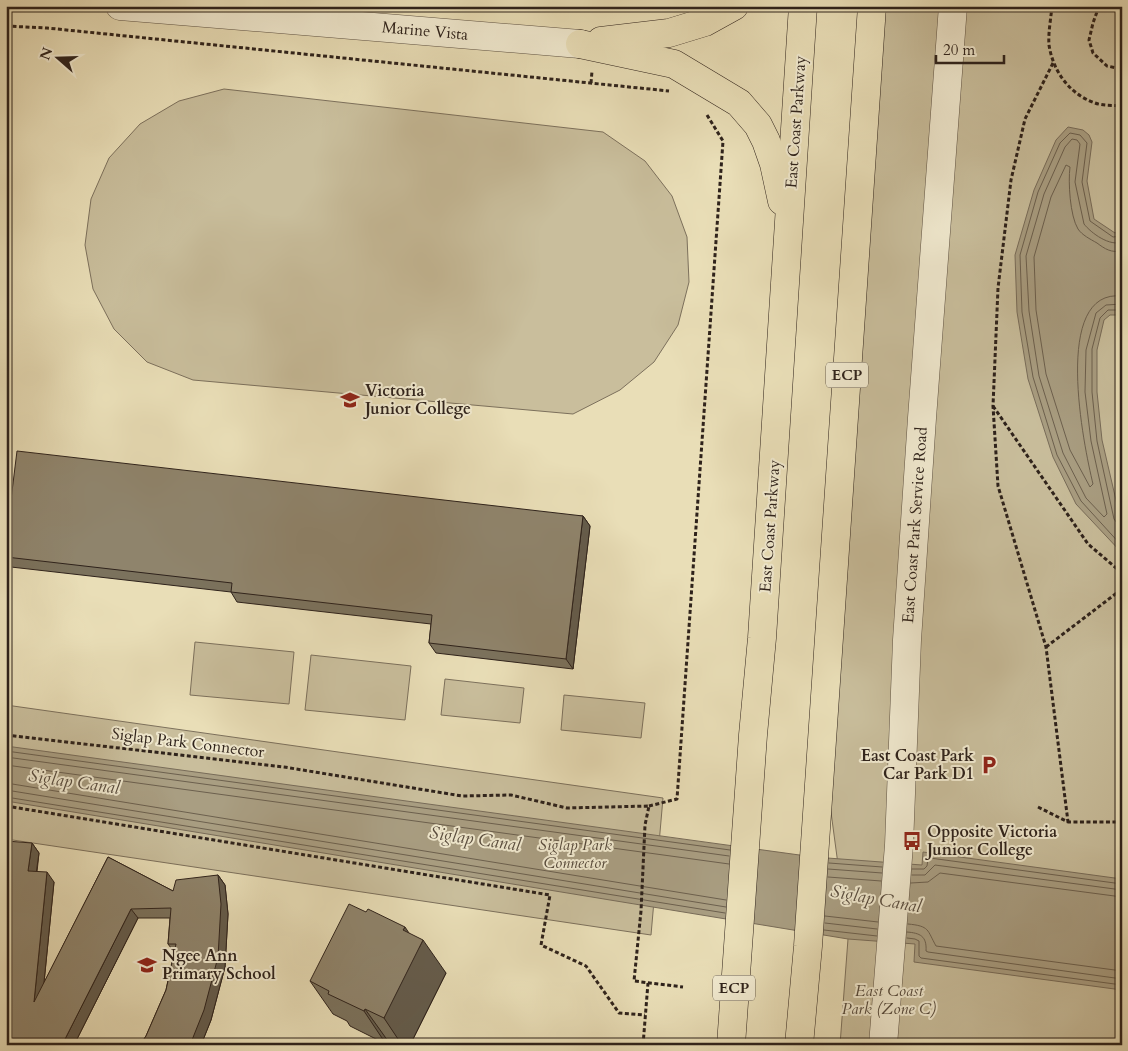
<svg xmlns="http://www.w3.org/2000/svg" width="1128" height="1051" font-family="Cardo,serif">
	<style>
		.green { fill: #c9be9c; stroke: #7c705c }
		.water { fill: #a99e82; stroke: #786c59 }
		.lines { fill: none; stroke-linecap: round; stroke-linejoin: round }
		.shore { stroke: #6c604e; stroke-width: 1 }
		.minor-casing { stroke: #5d5142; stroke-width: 29 }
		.highway-casing { stroke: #2e221b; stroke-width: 29 }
		.path { stroke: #2e221b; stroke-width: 3; stroke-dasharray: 4 2.5; stroke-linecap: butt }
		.minor { stroke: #f1ead0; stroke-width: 28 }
		.highway { stroke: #e9deb7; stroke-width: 28 }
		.wall { fill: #7b725d; stroke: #2e221b }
		.shaded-wall { fill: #645c4c; stroke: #2e221b }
		.building { fill: #8f846c; stroke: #2e221b }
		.labels { text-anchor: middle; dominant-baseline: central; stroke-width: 4; stroke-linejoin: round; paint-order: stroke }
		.shield { fill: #f1ead0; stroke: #685e51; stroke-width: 1 }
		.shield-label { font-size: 15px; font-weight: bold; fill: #2e221b }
		.street-label { font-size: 16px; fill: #2e221b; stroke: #f1ead0 }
		.poi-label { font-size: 16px; font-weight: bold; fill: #2e221b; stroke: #f1ead0; text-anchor: start }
		.park-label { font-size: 16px; font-style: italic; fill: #55493b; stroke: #f1ead0 }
		.water-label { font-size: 18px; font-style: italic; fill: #594d3f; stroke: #f1ead0 }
	</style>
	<rect width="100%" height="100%" fill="#e9deb7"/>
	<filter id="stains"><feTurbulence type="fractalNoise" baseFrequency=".004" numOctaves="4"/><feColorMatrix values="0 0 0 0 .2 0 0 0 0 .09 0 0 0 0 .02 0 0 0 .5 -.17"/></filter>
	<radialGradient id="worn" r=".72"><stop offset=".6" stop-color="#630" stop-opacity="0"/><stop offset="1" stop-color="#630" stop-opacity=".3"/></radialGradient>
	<!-- green -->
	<g class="green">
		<polygon points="873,6 1122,6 1122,1045 840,1045 848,939 822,745"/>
		<polygon points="224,89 603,132 645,161 672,196 687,237 689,282 678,325 654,362 620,390 573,414 193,380 147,362 114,329 93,289 85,245 91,199 109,158 140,124 179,101"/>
		<polygon points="195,642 294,652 289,704 190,695"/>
		<polygon points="311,655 411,666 405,720 305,710"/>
		<polygon points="445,679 524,688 520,723 441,715"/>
		<polygon points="564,695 645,703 641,738 561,730"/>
		<polygon points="6,705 663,798 651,935 6,839"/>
	</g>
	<!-- water -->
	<g class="water">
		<polygon points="1068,127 1083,130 1089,135 1092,142 1087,181 1094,219 1115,233 1122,230 1122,315 1110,315 1104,320 1097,350 1097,392 1102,440 1122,526 1122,553 1076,504 1053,457 1028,379 1017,312 1015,255 1034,190 1056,140"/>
		<polygon points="6,746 814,857 922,865 923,852 1122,879 1122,990 914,962 915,944 848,939 6,801"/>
	</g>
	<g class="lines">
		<!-- shore -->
		<g class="shore">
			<polyline points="1122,236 1113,237 1090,221 1082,182 1087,143 1080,135 1070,133 1060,143 1038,192 1020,255 1022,312 1033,377 1057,455 1081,501 1122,546"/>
			<path d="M1122,242c-12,5 -31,-9 -38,-18l-9,-42 5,-38 -3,-4 -5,-1 -7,8 -21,47 -18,62 3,55 10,65 24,77 23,45 18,19 3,-3 -16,-73 -6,-49 1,-42 10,-37 10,-8 16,-1"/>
			<path d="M1122,251c-11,2 -17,-2 -25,-8 -7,-4 -15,-8 -19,-14 -8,-13 -10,-47 -8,-62l-4,-2 -15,32 -17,60 2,53 10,64 24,76 20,37 3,-3c-9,-37 -42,-196 29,-188"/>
			<polyline points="1122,310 1108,310 1100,318 1092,349 1092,392 1097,441 1114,519 1117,523 1122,524"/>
			<polyline points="6,751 730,850"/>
			<polyline points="6,757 729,856"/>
			<polyline points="6,765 729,864"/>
			<polyline points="6,783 726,900"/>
			<polyline points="6,790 726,907"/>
			<polyline points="6,797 725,913"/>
			<polyline points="829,863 882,867"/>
			<polyline points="828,869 882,873"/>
			<polyline points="912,869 924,869 927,866 928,859 930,858 1122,884"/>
			<polyline points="912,875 925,875 935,865 1122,890"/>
			<polyline points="828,877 881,881"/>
			<polyline points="911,883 928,882 940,873 1122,897"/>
			<polyline points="825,916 878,922"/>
			<polyline points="825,923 877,929"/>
			<path d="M908,924c22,2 19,6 28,22l186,25"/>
			<polyline points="824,930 877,936"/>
			<path d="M907,932c13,1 20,4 19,19l2,1 194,27"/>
			<polyline points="907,938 915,939 919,941 919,956 921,958 1122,985"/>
		</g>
		<!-- minor casing -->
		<g class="minor-casing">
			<g id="minor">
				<polyline points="120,6 580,44"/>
				<polyline points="883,1045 899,845 907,640 922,418 953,6"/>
			</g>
		</g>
		<!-- highway casing -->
		<g class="highway-casing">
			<g id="highway">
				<polyline points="601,41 669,33 705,22 734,6"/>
				<polyline points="580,44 674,64 739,103 758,125 766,141 774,164 782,201"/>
				<polyline points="731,1045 753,735 762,638 803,6"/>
				<polyline points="799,1045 808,946 872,6"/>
			</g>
		</g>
		<!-- path -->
		<g class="path">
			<path d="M1052,6c-1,12 -4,27 -3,39 4,26 20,49 46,58 8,3 18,2 27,3"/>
			<polyline points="1099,6 1093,23 1089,40 1093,53 1107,66 1122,69"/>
			<polyline points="6,26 47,28 669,91"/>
			<polyline points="1053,63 1025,119 1011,180 998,288 993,406 998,486 1046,647 1068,822"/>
			<polyline points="591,83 592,71"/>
			<polyline points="993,406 1088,544 1122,573"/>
			<polyline points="1046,647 1122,589"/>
			<polyline points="6,735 284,767 462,796 511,795 567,808 649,806 645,825 641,911 634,981 683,987"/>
			<polyline points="6,806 550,895 541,945 586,966 619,1013 645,1015"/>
			<polyline points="649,806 677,799 723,141 707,115"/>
			<polyline points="1038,807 1068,822 1122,822"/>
			<polyline points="643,1045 648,983"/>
		</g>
		<!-- minor -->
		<use href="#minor" class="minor"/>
		<!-- highway -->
		<use href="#highway" class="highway"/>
	</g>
	<!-- wall -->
	<g class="wall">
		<polygon points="583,516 590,526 573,669 436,653 429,643 431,624 237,602 231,592 11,567 6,559 6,540"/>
		<polygon points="32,843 39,853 37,872 54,882 44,983 108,857 173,891 218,875 225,885 228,914 225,967 211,1020 201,1045 140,1045 146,1036 166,990 174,952 168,944 170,918 138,918 74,1045 6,1045"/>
		<polygon points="409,934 446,973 410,1045 395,1045 388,1041 386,1044 350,1026 347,1021 333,1014 310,981"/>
	</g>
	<!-- shaded-wall -->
	<g class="shaded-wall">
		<polygon points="583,516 590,526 573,669 566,659"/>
		<polygon points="32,843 39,853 35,881 28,871"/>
		<polygon points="47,872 54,882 41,1012 34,1002"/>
		<polygon points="218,875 225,885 228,914 225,967 211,1020 201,1045 190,1045"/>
		<polygon points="131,909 138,918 74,1045 62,1045"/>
		<polygon points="405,927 419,948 423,940 446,973 410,1045 402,1045 384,1018 403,930"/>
		<polygon points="365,1009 388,1041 386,1044 364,1011"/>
	</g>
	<!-- building -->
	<g class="building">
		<polygon points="17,451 583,516 566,659 429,643 432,615 231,592 232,583 6,557 6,540"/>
		<polygon points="6,841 32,843 28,871 47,872 34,1002 108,857 173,891 176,880 218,875 221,904 218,957 204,1010 190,1045 140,1045 146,1036 166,990 176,944 168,944 171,908 131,909 62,1045 6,1045"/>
		<polygon points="349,904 366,912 368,909 405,927 403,930 423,940 384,1018 365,1009 364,1011 328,994 329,991 310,981"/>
	</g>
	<!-- icons -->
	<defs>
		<g id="university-bare" transform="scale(1.5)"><path d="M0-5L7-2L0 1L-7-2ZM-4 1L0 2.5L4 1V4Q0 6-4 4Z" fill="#8f2418" stroke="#f1ead0" stroke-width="2.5" paint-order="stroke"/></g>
		<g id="parking-bare" transform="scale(1.5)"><path d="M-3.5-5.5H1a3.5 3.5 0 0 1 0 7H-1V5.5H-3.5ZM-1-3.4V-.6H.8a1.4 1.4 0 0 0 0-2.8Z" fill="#8f2418" stroke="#f1ead0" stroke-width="2.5" paint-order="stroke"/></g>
		<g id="bus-bare" transform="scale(1.5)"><path d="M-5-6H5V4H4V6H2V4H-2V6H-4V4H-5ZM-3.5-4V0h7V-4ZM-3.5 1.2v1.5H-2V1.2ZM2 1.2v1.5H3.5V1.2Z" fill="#8f2418" stroke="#f1ead0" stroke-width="2.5" paint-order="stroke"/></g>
		<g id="school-bare" transform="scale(1.5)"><path d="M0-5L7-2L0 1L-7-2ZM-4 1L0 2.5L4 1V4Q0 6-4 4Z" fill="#8f2418" stroke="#f1ead0" stroke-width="2.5" paint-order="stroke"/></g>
	</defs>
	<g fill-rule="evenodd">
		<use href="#university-bare" x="350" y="400"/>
		<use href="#parking-bare" x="989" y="765"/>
		<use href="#bus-bare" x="912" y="841"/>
		<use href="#school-bare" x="147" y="965"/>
	</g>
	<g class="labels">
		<!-- shield labels -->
		<g class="shield">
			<rect x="826" y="362.5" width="42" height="25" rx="4"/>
			<rect x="713" y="975.5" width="42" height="25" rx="4"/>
		</g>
		<g class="shield-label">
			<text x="847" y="375">ECP</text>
			<text x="734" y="988">ECP</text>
		</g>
		<!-- street labels -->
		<g class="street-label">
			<text transform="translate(425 31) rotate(5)">Marine Vista</text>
			<text transform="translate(796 122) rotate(-86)">East Coast Parkway</text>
			<text transform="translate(915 525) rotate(-86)">East Coast Park Service Road</text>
			<text transform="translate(770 526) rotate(-86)">East Coast Parkway</text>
			<text transform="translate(188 743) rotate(7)">Siglap Park Connector</text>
		</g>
		<!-- poi labels -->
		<g class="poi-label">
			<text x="365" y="391">Victoria<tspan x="365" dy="18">Junior College</tspan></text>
			<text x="974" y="756" text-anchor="end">East Coast Park<tspan x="974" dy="18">Car Park D1</tspan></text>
			<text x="927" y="832">Opposite Victoria<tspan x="927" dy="18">Junior College</tspan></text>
			<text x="162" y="956">Ngee Ann<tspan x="162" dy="18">Primary School</tspan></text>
		</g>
		<!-- park labels -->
		<g class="park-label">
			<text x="575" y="845">Siglap Park<tspan x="575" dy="18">Connector</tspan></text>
			<text x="889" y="991">East Coast<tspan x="889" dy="18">Park (Zone C)</tspan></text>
		</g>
		<!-- water labels -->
		<g class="water-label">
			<text transform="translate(74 782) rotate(8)">Siglap Canal</text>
			<text transform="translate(475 839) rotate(8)">Siglap Canal</text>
			<text transform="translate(876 899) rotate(10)">Siglap Canal</text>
		</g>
	</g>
	<!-- margin -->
	<rect width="1128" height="1051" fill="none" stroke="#e9deb7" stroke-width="25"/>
	<rect x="8" y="8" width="1113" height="1036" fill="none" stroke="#2e221b" stroke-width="2.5"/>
	<rect x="12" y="12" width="1103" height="1026" fill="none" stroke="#2e221b"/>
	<!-- north arrow -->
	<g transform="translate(58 58) rotate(290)" stroke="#f1ead0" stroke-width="4" paint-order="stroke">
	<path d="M0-4L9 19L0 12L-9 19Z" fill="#2e221b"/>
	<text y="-8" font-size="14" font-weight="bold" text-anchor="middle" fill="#2e221b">N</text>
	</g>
	<!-- scale -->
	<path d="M936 55v8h68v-8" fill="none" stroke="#2e221b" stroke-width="2.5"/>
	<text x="943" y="55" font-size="15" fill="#2e221b" stroke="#f1ead0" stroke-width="4" paint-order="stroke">20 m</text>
	<rect width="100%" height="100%" filter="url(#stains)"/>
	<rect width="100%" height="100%" fill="url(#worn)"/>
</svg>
